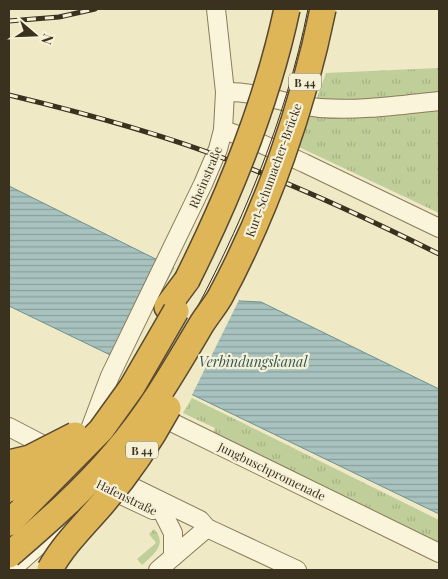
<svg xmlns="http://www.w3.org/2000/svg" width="448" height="579" font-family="'Playfair Display',serif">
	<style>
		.grass { fill: url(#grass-tufts) }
		.water { fill: url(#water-rules); stroke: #6e918e }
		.pier { fill: #efe9c6 }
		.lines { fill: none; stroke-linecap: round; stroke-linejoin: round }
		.minor-casing { stroke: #8b7b5b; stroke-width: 20 }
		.highway-casing { stroke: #594930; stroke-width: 28 }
		.minor { stroke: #f9f4da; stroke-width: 18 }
		.highway { stroke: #deb657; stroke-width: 25 }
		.tram { stroke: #3b311f; stroke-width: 1 }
		.rail-casing { stroke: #3b311f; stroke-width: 5 }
		.rail { stroke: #f6f1d6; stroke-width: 3; stroke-dasharray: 9; stroke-linecap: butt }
		.highway-bridge-casing { stroke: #594930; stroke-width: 28; stroke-linecap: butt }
		.highway-bridge { stroke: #deb657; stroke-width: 25 }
		.labels { text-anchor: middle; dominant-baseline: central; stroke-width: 4.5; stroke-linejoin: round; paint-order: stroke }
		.shield { fill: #f6f1d6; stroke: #736b56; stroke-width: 1 }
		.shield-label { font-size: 11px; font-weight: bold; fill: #3b311f }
		.street-label { font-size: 12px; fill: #3b311f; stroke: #f6f1d6 }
		.water-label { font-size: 14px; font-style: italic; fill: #2f575b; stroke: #f6f1d6 }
	</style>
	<defs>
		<pattern id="grass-tufts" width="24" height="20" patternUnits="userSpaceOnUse" patternTransform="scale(1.25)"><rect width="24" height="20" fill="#c0ce9a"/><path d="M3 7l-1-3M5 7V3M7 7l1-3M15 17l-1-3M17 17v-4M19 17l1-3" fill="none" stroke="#a6b184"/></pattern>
		<pattern id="water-rules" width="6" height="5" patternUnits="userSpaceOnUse" patternTransform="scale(1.25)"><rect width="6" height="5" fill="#a8c3bf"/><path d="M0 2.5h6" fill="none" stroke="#8a9f9b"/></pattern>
	</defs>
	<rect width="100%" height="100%" fill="#efe9c6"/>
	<!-- grass -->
	<g class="grass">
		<polygon points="439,68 439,213 299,147 326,73"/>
		<polygon points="192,398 439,520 439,546 211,437 215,428 183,413"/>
		<path d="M154,529c14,15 0,25 -12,36l-5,-6 19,-16 -7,-9z"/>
	</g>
	<!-- water -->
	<polygon class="water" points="9,186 240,301 261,302 439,389 439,514 9,306"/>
	<!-- pier -->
	<polygon class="pier" points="175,267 240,298 191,397 117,361 127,346 117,341 149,275 166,283"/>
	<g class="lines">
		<!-- minor casing -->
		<g class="minor-casing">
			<g id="minor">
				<path d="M225,92c33,-1 62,13 95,16 40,3 80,-3 119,-7"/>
				<polyline points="223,130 253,140 304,163 439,228"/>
				<polyline points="114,394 439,553"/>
				<polyline points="9,427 55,451 80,473 102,486 153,510"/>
				<polyline points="112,477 200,520 207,528 297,570"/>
				<polyline points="101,484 88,454 87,437 110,376 203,184 218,149 223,130 225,92 216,9"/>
				<polyline points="164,515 173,533 173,557"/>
				<polyline points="11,570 87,502 106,480"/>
				<polyline points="158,570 207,528"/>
			</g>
		</g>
		<!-- highway casing -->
		<g class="highway-casing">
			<polyline id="highway" points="167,307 187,280"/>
		</g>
		<!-- minor -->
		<use href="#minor" class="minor"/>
		<!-- highway -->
		<use href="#highway" class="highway"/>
		<!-- tram -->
		<g class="tram">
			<polyline points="65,482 93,454"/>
			<path d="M9,540c38,-29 73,-62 104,-99 28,-33 51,-73 72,-111 55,-100 101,-210 123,-321"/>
		</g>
		<!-- rail casing -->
		<g class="rail-casing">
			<g id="rail">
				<polyline points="9,21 59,17 95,9"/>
				<path d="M9,95c75,18 150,38 222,66 71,27 140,59 208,93"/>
			</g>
		</g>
		<!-- rail -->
		<use href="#rail" class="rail"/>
		<!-- highway-bridge casing -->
		<g class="highway-bridge-casing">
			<g id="highway-bridge">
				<path d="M187,280c43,-86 80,-177 100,-271"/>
				<polyline points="9,463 30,458 75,435"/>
				<polyline points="9,489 35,474 54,458"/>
				<polyline points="9,523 101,430 132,387 176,311"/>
				<path d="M9,555c37,-32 74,-64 106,-102 34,-39 60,-84 86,-128 6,-10 14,-19 19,-28 48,-89 83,-190 103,-288"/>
				<path d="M50,569c14,-25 34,-44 53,-66 25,-29 47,-62 65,-95"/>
			</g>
		</g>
		<!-- highway-bridge -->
		<use href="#highway-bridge" class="highway-bridge"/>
	</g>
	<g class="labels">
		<!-- shield labels -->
		<g class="shield">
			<rect x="289" y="73.5" width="32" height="17" rx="4"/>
			<rect x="126" y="441.5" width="32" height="17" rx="4"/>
		</g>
		<g class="shield-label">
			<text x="305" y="82">B 44</text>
			<text x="142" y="450">B 44</text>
		</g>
		<!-- street labels -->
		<g class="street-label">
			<text transform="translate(273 170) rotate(-70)">Kurt-Schumacher-Brücke</text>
			<text transform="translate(205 177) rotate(-67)">Rheinstraße</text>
			<text transform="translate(272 471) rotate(26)">Jungbuschpromenade</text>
			<text transform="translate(127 497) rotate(26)">Hafenstraße</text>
		</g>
		<!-- water labels -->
		<g class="water-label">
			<text x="253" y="361">Verbindungskanal</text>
		</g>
	</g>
	<!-- border -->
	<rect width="448" height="579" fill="none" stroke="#3b311f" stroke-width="20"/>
	<!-- north arrow -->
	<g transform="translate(35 35) rotate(109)" stroke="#f6f1d6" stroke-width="4" paint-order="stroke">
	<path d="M0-4L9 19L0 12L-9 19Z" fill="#3b311f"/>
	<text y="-8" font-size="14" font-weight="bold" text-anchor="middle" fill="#3b311f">N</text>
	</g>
</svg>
